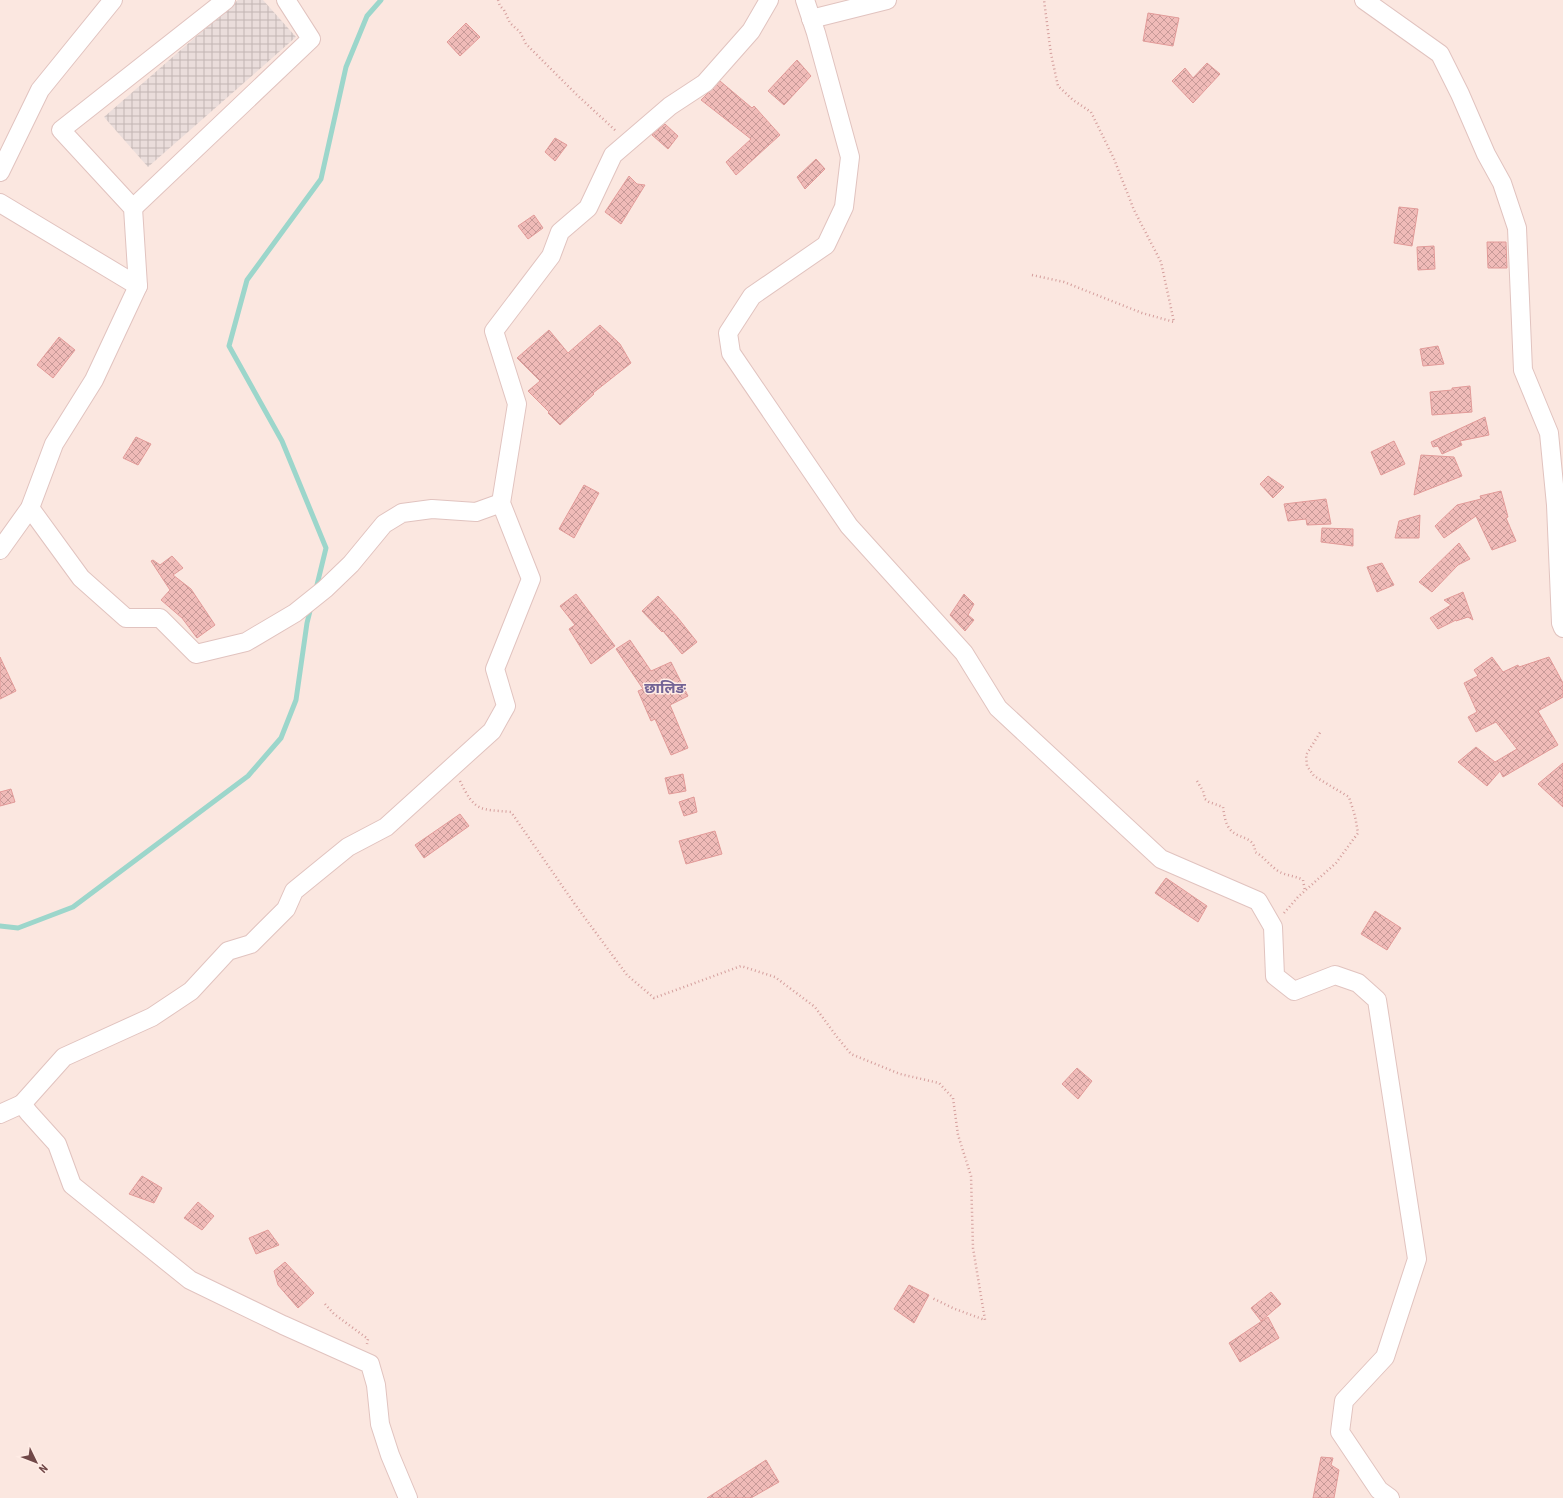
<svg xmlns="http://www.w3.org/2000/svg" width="1563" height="1498" font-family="'Roboto Condensed','Noto Sans Devanagari',sans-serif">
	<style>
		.industrial { fill: url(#industrial-grid) }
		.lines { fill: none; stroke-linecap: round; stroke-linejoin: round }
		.stream { stroke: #9cd6cb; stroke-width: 5 }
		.building { fill: url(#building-cross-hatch); stroke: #e29b99 }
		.minor-casing { stroke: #e1c3bf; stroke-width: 20 }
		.path { stroke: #d49e9c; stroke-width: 2.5; stroke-dasharray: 1 3; stroke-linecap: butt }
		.minor { stroke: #fff; stroke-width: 18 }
		.labels { text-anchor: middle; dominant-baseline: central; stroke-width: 3; stroke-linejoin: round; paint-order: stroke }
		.district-label { font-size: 15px; font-weight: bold; fill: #736395; stroke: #ffece5 }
	</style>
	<defs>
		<pattern id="industrial-grid" width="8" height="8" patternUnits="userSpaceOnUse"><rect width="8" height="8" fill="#eadddb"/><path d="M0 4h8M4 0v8" fill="none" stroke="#c2b5b4"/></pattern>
		<pattern id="building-cross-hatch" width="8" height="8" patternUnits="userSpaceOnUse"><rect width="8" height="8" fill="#f0bbb8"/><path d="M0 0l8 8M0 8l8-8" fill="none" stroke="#c79a98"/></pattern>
	</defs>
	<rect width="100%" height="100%" fill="#fbe7e0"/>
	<!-- industrial -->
	<polygon class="industrial" points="238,0 263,0 296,37 148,167 104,117"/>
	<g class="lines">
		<!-- stream -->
		<g class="stream">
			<polyline points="316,589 326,548 282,441 229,346 247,280 321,179 346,67 367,16 381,0"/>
			<polyline points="0,926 18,928 73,907 248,776 281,738 296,700 307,623 311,607"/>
		</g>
	</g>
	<!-- building -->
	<g class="building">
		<polygon points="1148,13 1179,18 1173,46 1143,41"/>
		<polygon points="466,23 480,37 460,56 447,42"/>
		<polygon points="797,60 811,76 784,105 768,91"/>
		<polygon points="1207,63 1220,74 1193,103 1172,81 1185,68 1193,78"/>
		<polygon points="720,81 752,108 754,106 780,135 736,175 726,162 751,139 701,100"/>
		<polygon points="665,124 678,136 668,149 652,135"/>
		<polygon points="555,138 567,145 555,161 545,152"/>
		<polygon points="816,159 825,169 805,189 797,177"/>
		<polygon points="629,176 637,184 645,185 621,224 605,212"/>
		<polygon points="1399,207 1418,209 1412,246 1394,243"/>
		<polygon points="534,215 543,228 528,239 518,226"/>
		<polygon points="1487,242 1506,242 1507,268 1488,268"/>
		<polygon points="1434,246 1435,269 1418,270 1417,247"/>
		<polygon points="600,325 620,344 631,363 593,393 594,394 560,425 548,413 549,412 528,391 540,381 517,358 549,330 568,353"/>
		<polygon points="59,337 75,350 53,378 37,365"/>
		<polygon points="1438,346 1444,364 1423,366 1420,349"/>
		<polygon points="1470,386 1472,412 1432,415 1430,392 1452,390 1452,388"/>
		<polygon points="1485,417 1489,435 1460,441 1462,445 1442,454 1438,446 1433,447 1431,442"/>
		<polygon points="136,437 151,444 138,465 123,458"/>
		<polygon points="1394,441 1405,464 1381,475 1371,452"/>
		<polygon points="1421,455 1454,457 1462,476 1414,495"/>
		<polygon points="1268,476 1284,487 1273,498 1260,484"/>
		<polygon points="584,485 599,493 574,538 559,529"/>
		<polygon points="1501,491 1508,517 1506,518 1516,541 1492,550 1476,516 1444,538 1435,526 1457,505 1481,499 1480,496"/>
		<polygon points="1326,499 1331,524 1307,525 1306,519 1288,521 1284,504"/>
		<polygon points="1420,515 1419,538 1395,538 1399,521"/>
		<polygon points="1322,528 1353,529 1353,546 1321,542"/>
		<polygon points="1459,543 1470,559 1458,565 1432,592 1419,582"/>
		<polygon points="172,556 183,568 173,575 191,589 215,625 197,638 182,618 161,600 170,590 151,561 153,560 160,565"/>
		<polygon points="1382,563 1394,585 1377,592 1367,567"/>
		<polygon points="1463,592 1473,620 1468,617 1456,621 1456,620 1438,629 1430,618 1451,605 1444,600"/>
		<polygon points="576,594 615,646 591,664 569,629 575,625 560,606"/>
		<polygon points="964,594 974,604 968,615 974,620 965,631 950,615"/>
		<polygon points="658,596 678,618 697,642 682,654 663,631 662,632 642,611"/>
		<polygon points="630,640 651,671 671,662 688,696 670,705 688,748 671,755 655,719 651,721 638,691 643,689 616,649"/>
		<polygon points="0,657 16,691 0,699"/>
		<polygon points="1492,657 1503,672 1518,665 1519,667 1549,657 1563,683 1563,697 1538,711 1558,745 1503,777 1500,771 1487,786 1458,762 1476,747 1495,762 1517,749 1496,722 1476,732 1468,717 1477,712 1464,683 1478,676 1474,670"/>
		<polygon points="1563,763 1563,807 1538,784"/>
		<polygon points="683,774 686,791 669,794 665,778"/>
		<polygon points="11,789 15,802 0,806 0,792"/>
		<polygon points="694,797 697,812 684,816 679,802"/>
		<polygon points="460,814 469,826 424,858 415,845"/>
		<polygon points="715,831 722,854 686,864 679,841"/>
		<polygon points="1166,878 1207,906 1198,922 1155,893"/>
		<polygon points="1375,911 1401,928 1387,950 1361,934"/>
		<polygon points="1077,1068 1092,1081 1078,1099 1062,1084"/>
		<polygon points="142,1176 162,1188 154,1203 129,1194"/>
		<polygon points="198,1202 214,1216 202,1230 184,1218"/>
		<polygon points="268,1230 279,1245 256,1254 249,1238"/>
		<polygon points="285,1262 314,1293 298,1308 278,1285 274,1271"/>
		<polygon points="909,1285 929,1295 914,1323 894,1309"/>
		<polygon points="1271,1292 1281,1304 1261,1321 1251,1308"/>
		<polygon points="1268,1317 1279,1338 1240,1362 1229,1343"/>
		<polygon points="1321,1457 1333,1458 1331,1465 1339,1470 1334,1498 1313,1498"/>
		<polygon points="766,1460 779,1482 751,1498 707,1498"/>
	</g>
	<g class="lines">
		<!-- minor casing -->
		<g class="minor-casing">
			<g id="minor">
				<polyline points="805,0 816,33 850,157 844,207 826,245 752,296 728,333 731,353 849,526 964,653 998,708 1161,859 1258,901 1273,927 1275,976 1294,991 1335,975 1358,983 1377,1000 1417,1259 1385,1357 1344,1401 1340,1432 1379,1490 1390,1498"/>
				<polyline points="1364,0 1440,54 1460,94 1486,154 1502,183 1517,228 1523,370 1549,433 1556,505 1561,623 1563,628"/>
				<polyline points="811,19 887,0"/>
				<polyline points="0,172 40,90 113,0"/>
				<polyline points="0,203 138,286"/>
				<polyline points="133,208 311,39 286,0"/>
				<polyline points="30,508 81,578 126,618 160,618 196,654 246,642 295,613 325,589 351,564 384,524 402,513 432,509 476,512 501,503"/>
				<polyline points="0,550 30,508 54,444 94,380 138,286 133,208 61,130 226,0"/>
				<polyline points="22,1104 64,1057 152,1017 191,991 228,951 251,944 286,909 294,891 348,847 386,827 492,731 506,706 495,669 531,579 501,503 517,404 494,331 551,256 560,232 588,208 613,155 670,106 705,83 751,31 769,0"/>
				<polyline points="0,1114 22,1104 29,1113 57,1144 72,1185 190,1280 283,1325 370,1364 376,1385 380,1424 390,1455 408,1498"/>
			</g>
		</g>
		<!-- path -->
		<g class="path">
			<polyline points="498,0 500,6 504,10 510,23 520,32 526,44 576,94 616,131"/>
			<polyline points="1032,275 1064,282 1142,313 1174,322 1161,262 1134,210 1114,159 1091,112 1073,100 1058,86 1051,54 1044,0"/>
			<path d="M460,781c15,31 19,28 51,31l63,91 53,72 27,23 87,-32 34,11 40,30 22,30 14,17 49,20 39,9 14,15 5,37 13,41 2,72 12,72 -30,-11 -23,-11"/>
			<path d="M1197,781l6,10 2,8 4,3 14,5c1,7 2,15 6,21 8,12 26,7 26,24 10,5 17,17 27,21 7,3 14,3 21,7l2,11"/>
			<polyline points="1284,913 1298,897 1336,863 1358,833 1355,816 1349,797 1314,776 1307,766 1306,755 1321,731"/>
			<polyline points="325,1304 334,1314 368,1339 367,1344"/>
		</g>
		<!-- minor -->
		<use href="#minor" class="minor"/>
	</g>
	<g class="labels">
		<!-- district labels -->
		<g class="district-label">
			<text x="665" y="688">छालिङ</text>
		</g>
	</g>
	<!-- north arrow -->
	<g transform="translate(36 1462) rotate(133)" stroke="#ffece5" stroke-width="3" paint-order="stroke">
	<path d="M0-3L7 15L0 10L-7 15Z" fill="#714848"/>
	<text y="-6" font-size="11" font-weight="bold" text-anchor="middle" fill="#714848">N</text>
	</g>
</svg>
